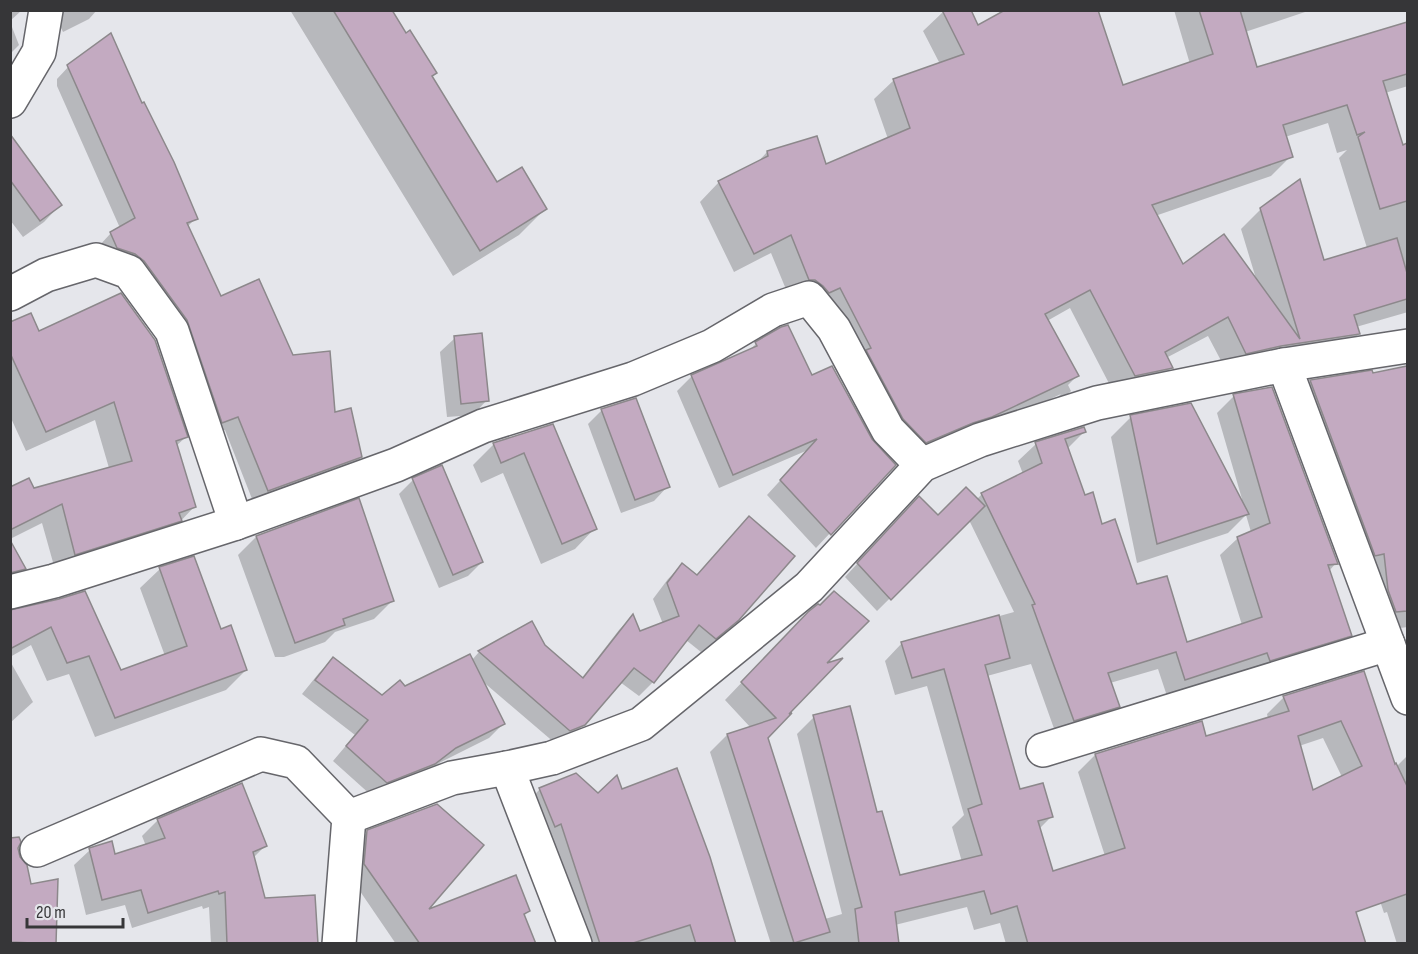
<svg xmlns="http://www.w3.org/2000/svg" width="1418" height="954" font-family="'Sofia Sans Condensed',sans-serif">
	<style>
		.shadow { fill: #0003; fill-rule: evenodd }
		.building { fill: #c3aac1; stroke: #8c888b; stroke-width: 1.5; fill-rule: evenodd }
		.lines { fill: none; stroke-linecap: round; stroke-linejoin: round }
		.minor-casing { stroke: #66666b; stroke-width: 36 }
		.minor { stroke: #fff; stroke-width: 33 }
	</style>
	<rect width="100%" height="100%" fill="#e5e6eb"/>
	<!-- shadow -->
	<g class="shadow">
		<polygon points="10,10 22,10 10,21"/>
		<polygon points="52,10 97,10 89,19 63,32"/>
		<polygon points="290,10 390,10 496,184 545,209 519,235 453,276"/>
		<path d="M1174,10h137l-66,22 11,37 152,-46v63l-23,7 17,53 6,-1v167l-52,15 3,7 -20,19 -112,19 -19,-36 -42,22 5,10 -19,19 -37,8 -45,-87 -23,13 30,55 -9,9 3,6 -21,20 -9,3 20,-20 -90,42 -65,25 -58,-91 -58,-71 -19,-46 -37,19 -34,-70 19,-20 37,-18 11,-12 58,14 63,-27 -14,-40 20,-19 46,-16 -17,-33 20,-19 179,75 68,-23zM1328,123l9,30 10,-3 -8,8 28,90 -44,13 -62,-52 -20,20 16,53 -74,-16 -28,-50 116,-40 20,-20 -6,-19z"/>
		<polygon points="10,22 19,45 10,54"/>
		<polygon points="71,64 142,105 196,218 187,227 221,298 292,356 334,414 361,457 347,471 254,504 225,430 209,436 131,274 98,247 111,233 120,228 57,86 57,79"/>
		<polygon points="10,136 60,205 44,222 23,237 10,220"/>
		<polygon points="10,324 39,333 186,437 176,446 194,507 175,527 56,573 42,523 10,539 10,489 33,490 109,468 95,420 26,451 10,416"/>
		<polygon points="455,338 487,400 473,415 447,417 440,352"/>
		<polygon points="756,344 811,377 894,465 816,548 767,495 808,450 719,488 677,391 691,377 747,352"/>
		<polygon points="1408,367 1408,627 1376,631 1290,401 1310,381 1371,372 1372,375"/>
		<path d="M1234,396l102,167 -7,8 21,64 -17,17 -166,44 -9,-27 -48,14 8,23 -17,17 -44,14 -26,-73 -44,12 32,115 32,26 -12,12 13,44 53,-17 -27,-84 17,-17 110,-17 63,-19 -1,-5 17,-17 79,-24 31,93 4,-1 10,-10v52l-4,1 4,10v126h-11l-10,-32 -3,1 -11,-33 -15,30 -3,3 9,31h-358l-6,-21 -26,7 -7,-23 -72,18 2,19h-126l-61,-192 17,-17 24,-7 -26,-28 66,-69 31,35 -55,72 58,181 17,-5 -45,-180 17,-17 62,97 23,62 63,-14 -10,-35 12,-12 -37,-129 -32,9 -10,-34 17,-18 112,-31 -45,-92 -92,91 -32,-34 62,-67 31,7 38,-17 6,-6 41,-20 -5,-13 18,-17 47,-15 1,3 -17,17 18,47 51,90 50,58 56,-19 -22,-70 18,-17 13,-6 -5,-17 -18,18 -91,30 -26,-126 20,-20 109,83 2,-1 -25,-86zM1323,738l19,39 -30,15 -13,-46z"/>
		<polygon points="602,410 668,486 654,501 621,513 588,424"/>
		<polygon points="552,425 595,528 575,549 541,564 503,473 481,483 473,465 494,444"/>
		<polygon points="413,480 482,562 468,576 439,588 399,494"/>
		<polygon points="358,500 392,601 374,619 335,632 325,642 284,657 275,657 238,555 256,537"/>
		<polygon points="10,543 24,569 10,582"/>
		<polygon points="682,565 738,619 723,634 701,652 686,640 653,682 639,696 620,682 584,724 569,739 556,744 481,680 503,724 489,738 441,762 419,778 372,796 333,761 355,735 302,694 319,673 333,659 382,697 472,660 479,652 531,623 544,646 581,679 619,630 632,616 639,633 663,624 653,599 668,579"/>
		<polygon points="160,569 220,631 246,670 226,690 95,737 69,674 47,681 31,645 10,657 10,612 59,601 120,672 165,656 140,588"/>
		<polygon points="10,661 33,702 10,723"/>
		<polygon points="540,789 598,795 621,791 734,944 577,944 523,807"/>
		<polygon points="158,820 265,846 253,858 264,899 295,944 211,944 209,907 203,909 202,906 132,928 125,905 86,915 74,865 90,850 114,856 146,846 142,836"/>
		<polygon points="368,832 424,913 528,911 524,916 535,944 396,944 351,878 353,846"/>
		<polygon points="10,851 30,886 54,943 10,944"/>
	</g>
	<!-- building -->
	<g class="building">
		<polygon points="333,10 392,10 406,33 410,30 437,73 432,76 497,182 522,167 547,209 480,251"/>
		<polygon points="942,10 971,10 978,25 1005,10 1098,10 1123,85 1213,54 1199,10 1240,10 1257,67 1407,22 1407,74 1383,81 1403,145 1407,143 1407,201 1380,209 1358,137 1365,132 1357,135 1347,105 1283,125 1293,157 1152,205 1183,264 1224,234 1300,339 1260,208 1300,179 1324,260 1397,238 1407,273 1407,299 1354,315 1360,334 1281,346 1246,354 1228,317 1165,352 1173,368 1135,376 1090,290 1045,314 1079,376 992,417 973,423 926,443 903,419 866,350 871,348 840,288 829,293 823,286 815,280 809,280 791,235 754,254 718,181 768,156 767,151 817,136 826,164 910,128 893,79 964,54"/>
		<polygon points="111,33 142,103 144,102 174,162 198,219 187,223 221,296 259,279 293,355 330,351 335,412 351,408 362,457 268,491 238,417 222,423 187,320 144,261 135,254 117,248 110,232 135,218 67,65"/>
		<polygon points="10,134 62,205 40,221 10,180"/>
		<polygon points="121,293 155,340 188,437 176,441 196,507 179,513 182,521 75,555 62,504 10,530 10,487 29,478 34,488 132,461 114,402 46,432 10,353 10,322 31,313 39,331"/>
		<polygon points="788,325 812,375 832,366 872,439 896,465 831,535 780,480 817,439 733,475 691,375 757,346 755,342 781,327"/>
		<polygon points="482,333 489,401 461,404 454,336"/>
		<polygon points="1407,366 1407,611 1396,612 1388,590 1384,554 1375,556 1310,380 1372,370 1373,373"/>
		<polygon points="1272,387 1338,564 1328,565 1352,636 1270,661 1267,653 1185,680 1176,652 1108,673 1120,707 1074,721 1032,605 1035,604 981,493 1042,463 1035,442 1084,427 1086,432 1065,439 1085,495 1093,492 1102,524 1115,519 1137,584 1167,576 1187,642 1262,617 1237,537 1270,523 1233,394"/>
		<polygon points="636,398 670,487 635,500 601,409"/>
		<polygon points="1191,403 1249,514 1157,544 1130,415"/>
		<polygon points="553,424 597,529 562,544 524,453 501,463 493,443"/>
		<polygon points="442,465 483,562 453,575 412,478"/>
		<polygon points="966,487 985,506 891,600 857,563 919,496 938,515"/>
		<polygon points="359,498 394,601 343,619 345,625 295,643 256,536"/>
		<polygon points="749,516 795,556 739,620 716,639 699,625 654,683 634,668 585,725 570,731 478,651 532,621 545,645 583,678 633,614 640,631 679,616 667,583 682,563 697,575"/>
		<polygon points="10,540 26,569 10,573"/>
		<polygon points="194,556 221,629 231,625 247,670 115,718 89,656 67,663 51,627 10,649 10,610 59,599 85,591 121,670 187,646 159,567"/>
		<polygon points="834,591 869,621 827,663 843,658 789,714 792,713 768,738 830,932 794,943 727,734 776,718 741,682 808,612 818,604 820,605"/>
		<path d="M999,615l11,43 -25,7 35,124 23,-6 10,34 -15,4 15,50 72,-23 -30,-94 107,-33 4,15 83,-25 -6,-15 81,-25 31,93 1,-1 11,23v108l-51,18 10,32h-338l-11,-38 -26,8 -7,-23 -89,21 4,32h-40l-4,-35 7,-2 -49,-192 37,-9 27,106 5,-1 18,64 82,-20 -14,-46 14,-5 -38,-135 -32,9 -11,-36zM1341,721l21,45 -49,24 -15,-54z"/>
		<polygon points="470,654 505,724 456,748 435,764 387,783 346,746 368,720 315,680 333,657 382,695 400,680 405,686"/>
		<polygon points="677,768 710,857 736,944 696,944 690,925 630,944 600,944 561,824 555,827 539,788 576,773 598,793 617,775 622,789"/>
		<polygon points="242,783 267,846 253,852 265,898 315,895 318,944 227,944 225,892 219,894 218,891 148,913 141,890 102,900 89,848 112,841 115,854 165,838 157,819"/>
		<polygon points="437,804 484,845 429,909 516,875 530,911 524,914 536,944 420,944 364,864 367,830"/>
		<polygon points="19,837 21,842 18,848 20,857 27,865 31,884 58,879 56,944 10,942 10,838"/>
	</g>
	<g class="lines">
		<!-- minor casing -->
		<g class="minor-casing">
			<g id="minor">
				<polyline points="10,101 39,52 46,10"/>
				<polyline points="10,294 46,275 96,260 129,272 172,331 236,523"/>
				<polyline points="1284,365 1408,698"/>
				<polyline points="10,592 54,581 236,523 396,465 483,426 633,379 712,346 773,310 809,298 834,329 888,430 922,465"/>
				<polyline points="1043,750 1388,644"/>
				<polyline points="507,768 575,944"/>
				<polyline points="349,817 452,778 507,768 552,758 641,724 809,587 922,465 980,440 1097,403 1284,365 1408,346"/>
				<polyline points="37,850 261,754 296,762 349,817 339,944"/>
			</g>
		</g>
		<!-- minor -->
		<use href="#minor" class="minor"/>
	</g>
	<!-- border -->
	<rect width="1418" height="954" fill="none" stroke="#363638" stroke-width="24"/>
	<!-- scale -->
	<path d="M27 918v9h96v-9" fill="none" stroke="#363638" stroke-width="3"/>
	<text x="36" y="918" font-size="18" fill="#363638" stroke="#e5e6eb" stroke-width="4.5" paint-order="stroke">20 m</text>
</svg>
